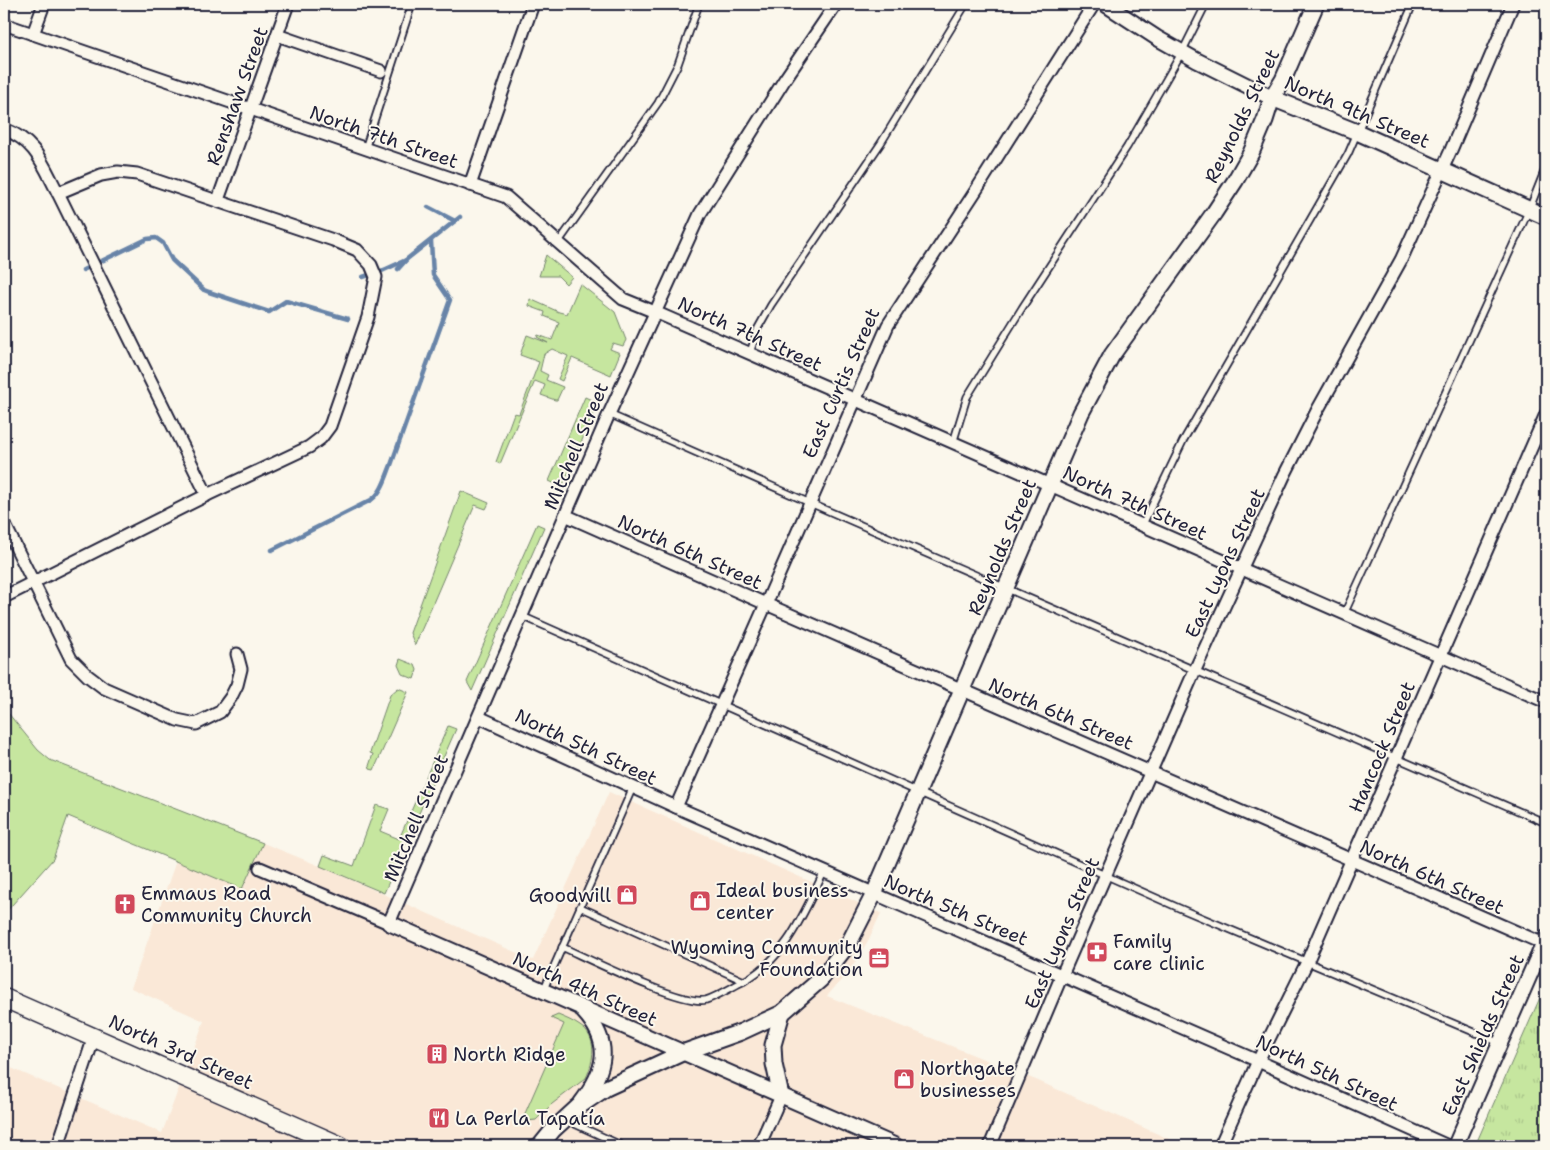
<svg xmlns="http://www.w3.org/2000/svg" width="1550" height="1150" font-family="'Shantell Sans',sans-serif">
	<style>
		.built { fill: #fae8d7 }
		.grass { fill: #c6e69f; stroke: #74846d }
		.park { fill: url(#park-tufts); stroke: #74846d }
		.lines { fill: none; stroke-linecap: round; stroke-linejoin: round }
		.stream { stroke: #6784a8; stroke-width: 4.5 }
		.service-casing { stroke: #22223b; stroke-width: 9 }
		.minor-casing { stroke: #22223b; stroke-width: 15 }
		.tertiary-casing { stroke: #22223b; stroke-width: 18 }
		.secondary-casing { stroke: #22223b; stroke-width: 19 }
		.primary-casing { stroke: #22223b; stroke-width: 21 }
		.service { stroke: #fbf7ec; stroke-width: 5.5 }
		.minor { stroke: #fbf7ec; stroke-width: 11 }
		.tertiary { stroke: #fbf7ec; stroke-width: 14 }
		.secondary { stroke: #fbf7ec; stroke-width: 15 }
		.primary { stroke: #fbf7ec; stroke-width: 18 }
		.labels { text-anchor: middle; dominant-baseline: central; stroke-width: 4; stroke-linejoin: round; paint-order: stroke }
		.street-label { font-size: 19px; fill: #22223b; stroke: #fbf7ec }
		.poi-label { font-size: 19px; fill: #22223b; stroke: #fbf7ec; text-anchor: start }
	</style>
	<defs>
		<pattern id="park-tufts" width="24" height="20" patternUnits="userSpaceOnUse" patternTransform="scale(1.25)"><rect width="24" height="20" fill="#c6e69f"/><path d="M3 7l-1-3M5 7V3M7 7l1-3M15 17l-1-3M17 17v-4M19 17l1-3" fill="none" stroke="#aac58a"/></pattern>
	</defs>
	<rect width="100%" height="100%" fill="#fbf7ec"/>
	<filter id="ink" filterUnits="userSpaceOnUse"><feTurbulence type="fractalNoise" baseFrequency=".02" numOctaves="2"/><feDisplacementMap in="SourceGraphic" scale="10" xChannelSelector="R" yChannelSelector="G"/><feConvolveMatrix kernelMatrix="1 2 1 2 8 2 1 2 1" color-interpolation-filters="sRGB"/></filter>
	<g filter="url(#ink)">
		<!-- built -->
		<polygon class="built" points="609,792 881,913 869,939 851,969 827,996 1036,1080 1185,1146 4,1146 4,1065 162,1133 204,1021 131,988 176,861 242,889 263,843 320,866 533,960"/>
		<!-- grass -->
		<g class="grass">
			<polygon points="546,255 572,277 566,284 558,276 539,276"/>
			<polygon points="580,284 615,312 626,340 623,346 613,343 610,349 620,353 611,375 572,358 562,381 558,379 568,356 552,349 544,354 540,371 548,375 546,380 563,387 557,400 555,400 541,395 545,385 535,381 500,464 496,462 514,413 519,414 539,362 520,355 527,335 548,343 537,337 538,335 552,340 559,322 544,316 545,312 529,306 530,299 559,312 567,314"/>
			<polygon points="585,397 598,403 562,487 549,481"/>
			<polygon points="461,491 489,503 486,509 475,505 415,645 410,633"/>
			<polygon points="537,524 544,527 472,691 467,682"/>
			<polygon points="400,659 415,665 417,670 414,679 402,674 398,665"/>
			<polygon points="398,688 408,692 374,770 370,769 369,766 373,754 370,753 390,695"/>
			<polygon points="4,708 38,750 50,760 263,843 242,889 68,816 53,859 4,914"/>
			<polygon points="448,726 456,729 384,893 320,866 324,855 354,866 376,805 389,809 380,831 399,839"/>
			<path d="M558,1015c7,3 15,6 22,11 18,11 14,35 6,52l-34,26 -16,16 -9,1 -4,-3 41,-94 -13,-6z"/>
		</g>
		<!-- park -->
		<polygon class="park" points="1546,984 1546,1146 1475,1146"/>
		<g class="lines">
			<!-- stream -->
			<g class="stream">
				<polyline points="428,207 455,221"/>
				<polyline points="398,269 407,259 460,217"/>
				<polyline points="83,270 147,239 156,238 163,243 172,260 204,290 209,292 269,312 286,301 348,319"/>
				<polyline points="363,277 384,270 406,260"/>
				<path d="M272,550l99,-50c11,-7 15,-23 20,-35l59,-165 -17,-25 -2,-34"/>
			</g>
			<!-- service casing -->
			<g class="service-casing">
				<g id="service">
					<polyline points="365,149 412,4"/>
					<polyline points="558,243 658,103 678,64 699,4"/>
					<polyline points="750,353 758,328 771,305 881,143 966,4"/>
					<polyline points="609,414 810,503 1546,823"/>
					<polyline points="953,443 967,397 1022,308 1127,147 1182,52 1206,4"/>
					<polyline points="1142,526 1183,441 1348,154 1413,4"/>
					<polyline points="1344,614 1529,210 1546,167"/>
					<polyline points="522,616 1179,908 1500,1043"/>
					<path d="M580,907l164,74c43,-24 59,-67 80,-109"/>
					<path d="M562,947c27,12 120,59 144,53 12,-4 26,-13 38,-19"/>
					<polyline points="543,991 633,787"/>
					<polyline points="566,1120 623,1146"/>
				</g>
			</g>
			<!-- minor casing -->
			<g class="minor-casing">
				<g id="minor">
					<polyline points="4,24 506,197 623,299 655,312 1546,702"/>
					<polyline points="33,34 44,4"/>
					<polyline points="277,35 381,71"/>
					<path d="M4,129c32,12 39,36 54,64l149,302"/>
					<polyline points="470,185 533,4"/>
					<polyline points="218,200 288,4"/>
					<polyline points="565,515 766,604 1544,944"/>
					<polyline points="4,523 71,659 88,676 104,688 177,720 196,724 220,712 231,697 237,685 241,669 237,654"/>
					<polyline points="4,597 207,495 309,447 321,438 330,426 368,317 376,277 371,265 357,250 333,240 137,174 118,172 101,175 58,193"/>
					<polyline points="479,717 676,807 1258,1061 1448,1146"/>
					<polyline points="676,807 766,604 888,325 975,192 1094,4"/>
					<polyline points="260,868 389,923 609,414 700,214 785,79 836,4"/>
					<polyline points="58,1146 94,1037"/>
					<polyline points="759,1146 781,1096"/>
					<polyline points="990,1146 1062,975 1195,670 1284,476 1317,411 1401,260 1451,150 1513,4"/>
					<polyline points="1220,1146 1258,1061 1307,962 1546,414"/>
				</g>
			</g>
			<!-- tertiary casing -->
			<g class="tertiary-casing">
				<g id="tertiary">
					<polyline points="1105,4 1157,38 1196,60 1272,98"/>
					<polyline points="389,923 896,1146"/>
					<path d="M581,1103c25,-33 32,-60 2,-92"/>
					<polyline points="1455,1146 1546,938"/>
				</g>
			</g>
			<!-- secondary casing -->
			<g class="secondary-casing">
				<g id="secondary">
					<polyline points="1272,98 1357,132 1546,217"/>
					<polyline points="781,1096 774,1064 773,1045 782,1013"/>
					<polyline points="540,1146 553,1130 578,1107 606,1088 682,1053 741,1032 782,1013 821,979 849,943 874,894 1081,413 1112,355 1214,213 1235,181 1251,153 1265,120 1272,98 1283,80 1316,4"/>
				</g>
			</g>
			<!-- primary casing -->
			<g class="primary-casing">
				<polyline id="primary" points="4,998 341,1146"/>
			</g>
			<!-- service -->
			<use href="#service" class="service"/>
			<!-- minor -->
			<use href="#minor" class="minor"/>
			<!-- tertiary -->
			<use href="#tertiary" class="tertiary"/>
			<!-- secondary -->
			<use href="#secondary" class="secondary"/>
			<!-- primary -->
			<use href="#primary" class="primary"/>
		</g>
	</g>
	<!-- icons -->
	<defs>
		<g id="shop-square" transform="scale(1.125)"><rect x="-9" y="-9" width="18" height="18" rx="4" fill="#d1495b" stroke="#fbf7ec"/><path d="M-5-2.5h2.3a2.7 3.5 0 0 1 5.4 0H5L5.5 6h-11ZM-1.5-2.5h3a1.5 2.3 0 0 0-3 0Z" fill="#fff"/></g>
		<g id="church-square" transform="scale(1.125)"><rect x="-9" y="-9" width="18" height="18" rx="4" fill="#d1495b" stroke="#fbf7ec"/><path d="M-1.2-6h2.4v3.5h3.3v2.4h-3.3V6h-2.4V-.1h-3.3v-2.4h3.3Z" fill="#fff"/></g>
		<g id="pharmacy-square" transform="scale(1.125)"><rect x="-9" y="-9" width="18" height="18" rx="4" fill="#d1495b" stroke="#fbf7ec"/><path d="M-2-6h4v4h4v4h-4v4h-4v-4h-4v-4h4Z" fill="#fff"/></g>
		<g id="office-square" transform="scale(1.125)"><rect x="-9" y="-9" width="18" height="18" rx="4" fill="#d1495b" stroke="#fbf7ec"/><path d="M-6-3h4V-5.5h4V-3h4V5H-6ZM-1-4.5V-3h2v-1.5ZM-6 0V1H6V0Z" fill="#fff"/></g>
		<g id="building-square" transform="scale(1.125)"><rect x="-9" y="-9" width="18" height="18" rx="4" fill="#d1495b" stroke="#fbf7ec"/><path d="M-4-6H4V6H1V3H-1V6H-4ZM-2.5-4.3h1.7v1.8h-1.7ZM.8-4.3h1.7v1.8H.8ZM-2.5-1h1.7V.8h-1.7ZM.8-1h1.7V.8H.8Z" fill="#fff"/></g>
		<g id="restaurant-square" transform="scale(1.125)"><rect x="-9" y="-9" width="18" height="18" rx="4" fill="#d1495b" stroke="#fbf7ec"/><path d="M-5-6h1v4h1v-4h1v4h1v-4h1v5L-1.5 .5V6h-2V.5L-5-1ZM5-6V6H3V1.5H1.5Q1.5-4 5-6Z" fill="#fff"/></g>
	</defs>
	<g fill-rule="evenodd">
		<use href="#shop-square" x="627" y="895"/>
		<use href="#shop-square" x="700" y="901"/>
		<use href="#church-square" x="125" y="904"/>
		<use href="#pharmacy-square" x="1097" y="952"/>
		<use href="#office-square" x="879" y="958"/>
		<use href="#building-square" x="437" y="1054"/>
		<use href="#shop-square" x="904" y="1079"/>
		<use href="#restaurant-square" x="439" y="1118"/>
	</g>
	<g class="labels">
		<!-- street labels -->
		<g class="street-label">
			<text transform="translate(237 96) rotate(-70)">Renshaw Street</text>
			<text transform="translate(1357 112) rotate(23)">North 9th Street</text>
			<text transform="translate(1242 116) rotate(-64)">Reynolds Street</text>
			<text transform="translate(384 137) rotate(19)">North 7th Street</text>
			<text transform="translate(750 334) rotate(24)">North 7th Street</text>
			<text transform="translate(841 383) rotate(-66)">East Curtis Street</text>
			<text transform="translate(576 446) rotate(-67)">Mitchell Street</text>
			<text transform="translate(1135 503) rotate(24)">North 7th Street</text>
			<text transform="translate(1002 547) rotate(-67)">Reynolds Street</text>
			<text transform="translate(690 552) rotate(24)">North 6th Street</text>
			<text transform="translate(1225 563) rotate(-65)">East Lyons Street</text>
			<text transform="translate(1061 714) rotate(23)">North 6th Street</text>
			<text transform="translate(586 747) rotate(25)">North 5th Street</text>
			<text transform="translate(1382 747) rotate(-67)">Hancock Street</text>
			<text transform="translate(416 818) rotate(-67)">Mitchell Street</text>
			<text transform="translate(1432 877) rotate(24)">North 6th Street</text>
			<text transform="translate(956 910) rotate(23)">North 5th Street</text>
			<text transform="translate(1062 933) rotate(-67)">East Lyons Street</text>
			<text transform="translate(585 989) rotate(24)">North 4th Street</text>
			<text transform="translate(1483 1035) rotate(-66)">East Shields Street</text>
			<text transform="translate(181 1052) rotate(24)">North 3rd Street</text>
			<text transform="translate(1327 1073) rotate(25)">North 5th Street</text>
		</g>
		<!-- poi labels -->
		<g class="poi-label">
			<text x="716" y="890">Ideal business<tspan x="716" dy="22">center</tspan></text>
			<text x="141" y="893">Emmaus Road<tspan x="141" dy="22">Community Church</tspan></text>
			<text x="611" y="895" text-anchor="end">Goodwill</text>
			<text x="1113" y="941">Family<tspan x="1113" dy="22">care clinic</tspan></text>
			<text x="863" y="947" text-anchor="end">Wyoming Community<tspan x="863" dy="22">Foundation</tspan></text>
			<text x="453" y="1054">North Ridge</text>
			<text x="920" y="1068">Northgate<tspan x="920" dy="22">businesses</tspan></text>
			<text x="455" y="1118">La Perla Tapatía</text>
		</g>
	</g>
	<!-- margin -->
	<rect width="1550" height="1150" fill="none" stroke="#fbf7ec" stroke-width="20"/>
	<rect x="10" y="10" width="1530" height="1130" fill="none" stroke="#22223b" stroke-width="2" filter="url(#ink)"/>
</svg>
